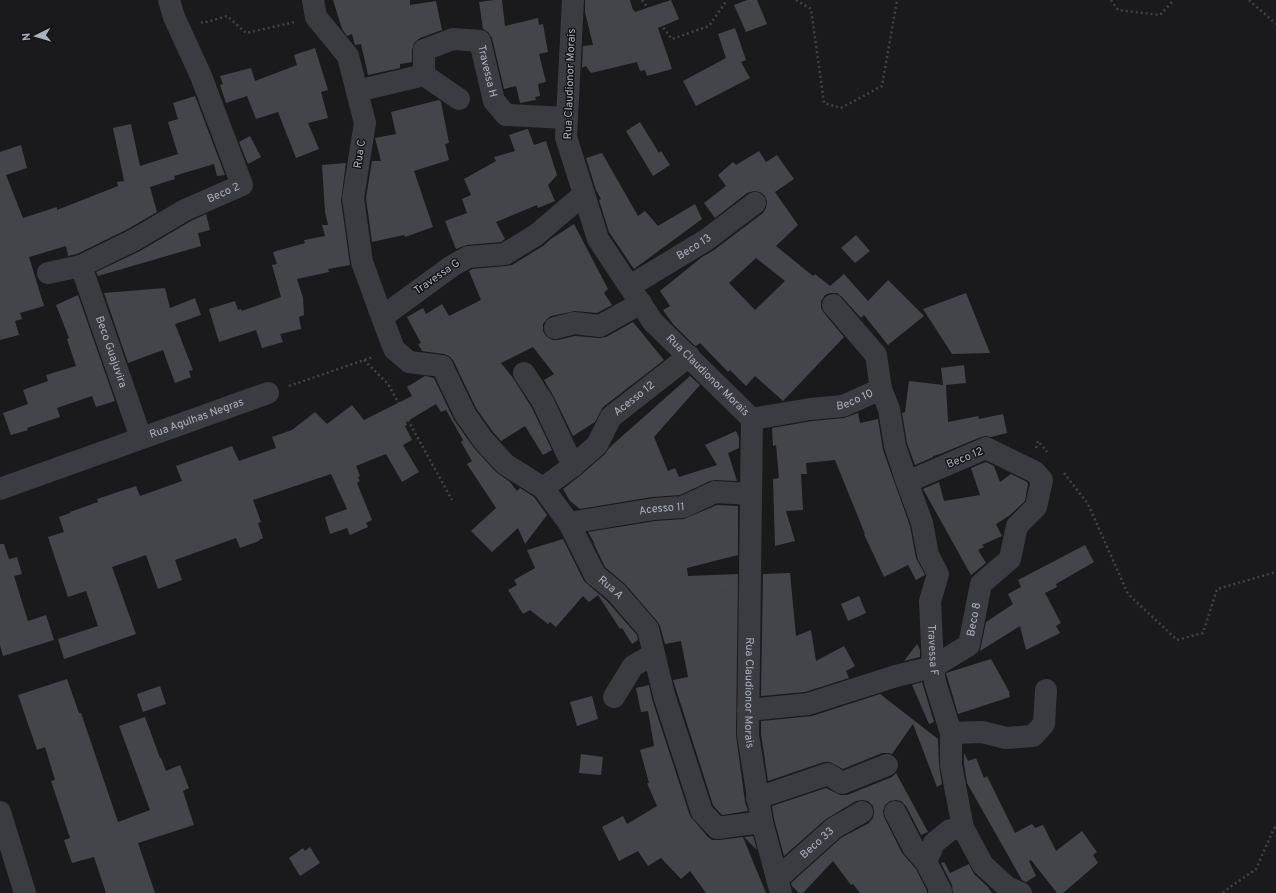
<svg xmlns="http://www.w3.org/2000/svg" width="1276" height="893" font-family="Overpass,sans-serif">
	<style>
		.building { fill: #44454a; fill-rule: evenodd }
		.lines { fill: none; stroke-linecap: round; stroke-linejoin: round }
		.path { stroke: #414349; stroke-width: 2.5; stroke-dasharray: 2 3; stroke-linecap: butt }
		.minor { stroke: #3b3c42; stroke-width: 22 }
		.labels { text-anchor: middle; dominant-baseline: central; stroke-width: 3; stroke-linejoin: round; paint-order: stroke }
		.street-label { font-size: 11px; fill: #acb1bd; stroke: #151518 }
	</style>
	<rect width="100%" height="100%" fill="#1a1a1d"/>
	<!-- building -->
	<g class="building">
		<polygon points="333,0 410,0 410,5 436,1 442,30 420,38 414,43 412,50 412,62 400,64 400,68 368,75 361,44 355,45 352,34 347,36 342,29"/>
		<polygon points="494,0 502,0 505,26 538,18 539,25 543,24 548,52 539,54 546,82 538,84 540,96 535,97 536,100 520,103 516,86 504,89 492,38 488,32 483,29 479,2"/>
		<polygon points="585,0 630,0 633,10 634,10 635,12 671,0 679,19 658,28 672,69 647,76 645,70 640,71 637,62 591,73 586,66 582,68 583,46 593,45 585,12"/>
		<polygon points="747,0 757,0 767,24 746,32 734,5"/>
		<polygon points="735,28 746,60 741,62 750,78 696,106 683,81 726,58 718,34"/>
		<polygon points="315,48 328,90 321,92 328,118 308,123 319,149 296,158 278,112 256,119 247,96 226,103 220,85 223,84 220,76 251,68 255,81 297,65 294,55"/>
		<polygon points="195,96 225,175 217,176 214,164 174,176 175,179 150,187 157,212 128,229 77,254 68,256 66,246 29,257 44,306 20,313 22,319 15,321 19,335 0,340 0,152 21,145 27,168 6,175 23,218 57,207 57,210 118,186 117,182 124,181 113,128 131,124 140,166 178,154 168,122 178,119 173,103"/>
		<polygon points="439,100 441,102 449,143 445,144 449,160 414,171 433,227 405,237 404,235 372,242 366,198 372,161 381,161 375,138 396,134 391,112"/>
		<polygon points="640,122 659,153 661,151 670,165 653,176 626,131"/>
		<polygon points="527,129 528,129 534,145 546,141 557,175 548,185 555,201 538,208 537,205 496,222 505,239 501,242 467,245 456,249 445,221 467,213 462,199 471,195 464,179 496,161 494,157 515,151 509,135"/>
		<polygon points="250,136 261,157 248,164 239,142"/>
		<path d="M759,151l7,11 11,-7 17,24 -19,13 23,33 -22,21 37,30 2,-2 15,12 14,-12 24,27 20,-21 36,36 -36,29 -24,-30 -3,3 -19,-21 -5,-4h-7l-5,2 -4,6v7l3,5 20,24 -61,64 -28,-25 -9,10 -16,-16 -2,2 -28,-29 -4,3 -2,-1 -21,-21 -10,-14 7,-4 -10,-15 42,-34 12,-7 49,-37 3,-5 1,-6 -2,-6 -5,-4 -6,-1 -7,2 -32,25 -11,-15 22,-17 -8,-11 15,-13 3,3zM756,258l29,23 -30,29 -26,-27z"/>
		<polygon points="602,153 638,216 645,211 658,226 695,204 702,219 634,269 609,232 599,200 601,199 596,190 586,158"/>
		<polygon points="346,163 341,200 350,265 328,269 329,272 297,279 303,298 304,315 299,317 301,329 280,334 283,342 262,348 256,330 219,342 209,309 235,301 238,310 241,309 242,311 281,297 272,265 277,264 273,252 305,243 304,240 325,236 322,225 328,225 325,212 322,165"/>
		<polygon points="206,214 210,230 198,233 201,246 98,276 96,272 140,251 191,221"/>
		<polygon points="574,224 608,289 604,293 612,305 597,313 575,311 551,316 547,319 543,324 543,331 546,336 552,340 558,340 575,336 599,338 606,337 633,322 664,360 603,407 595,422 573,436 554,397 544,380 554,374 533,347 501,363 513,378 532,408 552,450 543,455 525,426 501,441 493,432 476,408 453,360 449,356 444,354 422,351 418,344 421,343 407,317 423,308 426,314 442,304 449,316 481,300 469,271 472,269 506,266 512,265 543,246 551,239"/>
		<polygon points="856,235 870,251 855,263 841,248"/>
		<polygon points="165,288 170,308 195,298 201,315 175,324 193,370 189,371 191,377 175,383 163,350 128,363 104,293"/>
		<polygon points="966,293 990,353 952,354 923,309"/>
		<polygon points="78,295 115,401 96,407 92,396 57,408 60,417 27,428 28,430 11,435 3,413 28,404 23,390 48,381 46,375 76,366 67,339 69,338 56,305"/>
		<polygon points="964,365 966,383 946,385 948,422 978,416 979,419 1003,414 1007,433 991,437 986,436 981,437 940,454 933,456 933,457 915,465 907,443 902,413 905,412 909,381 943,385 941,368"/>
		<polygon points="425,376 434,378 454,420 474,448 496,472 510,482 517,491 520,488 534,497 547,515 525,544 518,528 492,552 471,531 496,508 467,464 472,461 461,442 463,440 446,410 441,412 436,404 406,422 407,425 405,426 412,440 403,445 419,472 402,482 386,454 356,466 360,476 358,477 360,481 357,483 372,520 366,523 368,527 350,535 347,528 330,534 325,517 347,509 331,474 253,500 261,522 258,523 263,538 259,540 259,541 240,548 236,538 175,560 182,580 158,589 146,555 112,567 136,634 64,659 58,639 98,626 86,591 68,597 48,537 64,532 59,517 70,513 70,512 98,502 97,499 136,486 140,496 182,481 176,466 232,446 239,461 276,448 272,437 292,430 315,412 327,424 352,405 364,420 412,396 407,387"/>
		<polygon points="690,376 700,385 654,437 668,471 675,468 679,477 717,465 705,445 736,431 739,438 739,448 728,453 737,481 715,480 710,481 680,495 652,497 580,509 570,501 563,489 581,475 605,454 610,447"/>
		<polygon points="858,413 860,423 878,419 883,450 910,526 916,558 925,575 916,580 908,565 884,577 864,534 865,534 835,460 806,463 807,474 801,474 803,510 786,511 795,541 775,546 773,479 779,478 776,445 773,446 772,428 812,421 844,418"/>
		<polygon points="986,462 994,466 1000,482 1011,474 1027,482 1028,484 1025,501 1010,515 996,524 1002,536 982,545 984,547 978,550 986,563 971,575 923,489 939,482 944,501 980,495 971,468"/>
		<polygon points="717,505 738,506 738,555 687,568 688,576 738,574 736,735 745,802 748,811 722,815 713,805 673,680 688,677 681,641 665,644 660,626 657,621 625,584 605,567 593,542 595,544 588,532 655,521 684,519"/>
		<polygon points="563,539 584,581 607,601 637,635 638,640 632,644 622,628 620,629 598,595 589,602 583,596 556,627 550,622 548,624 530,610 523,614 508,590 517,585 514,580 535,568 527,550"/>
		<polygon points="0,544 4,544 9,559 17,557 22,574 14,576 28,621 46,615 54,640 3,656 0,645"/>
		<polygon points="1085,545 1094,562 1056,584 1057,587 1045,593 1061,623 1056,626 1060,633 1026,650 1020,626 980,651 986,622 1013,604 1008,594 1021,587 1018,580"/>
		<polygon points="790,573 796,636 811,630 816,661 844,646 855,666 846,671 849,678 805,692 761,696 763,574"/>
		<polygon points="859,596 866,613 848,621 841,604"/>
		<polygon points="917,644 920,650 920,657 904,661"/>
		<polygon points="991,659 1010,693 1009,693 1010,697 958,714 946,673"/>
		<polygon points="67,679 79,713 81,713 118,822 150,810 119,726 145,717 160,758 161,758 166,771 180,765 189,788 183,791 194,825 138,843 155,893 106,893 94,857 72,863 64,840 70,838 51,781 55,780 45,747 37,750 18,695"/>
		<polygon points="922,682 934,722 929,724 912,685"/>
		<polygon points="649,685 652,699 690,816 708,837 712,840 719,840 743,837 766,893 706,893 690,871 681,879 661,858 648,866 638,851 619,861 602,827 623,816 627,824 657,806 647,783 649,783 640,750 654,746 648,711 641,712 636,688"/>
		<polygon points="160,686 166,704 143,712 137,694"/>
		<polygon points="880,694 938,739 939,765 942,784 937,787 913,724 892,754 888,753 882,753 843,769 830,762 824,762 768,781 761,734 761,721 812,716"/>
		<polygon points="592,696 598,719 577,726 570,702"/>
		<polygon points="964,753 968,761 976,758 984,778 987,776 1015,833 1032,824 1035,828 1043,825 1056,851 1082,831 1097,852 1093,855 1098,863 1063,893 1057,893 1031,860 1029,861 1036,876 1026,882 1022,880 967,783 964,764"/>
		<polygon points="581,754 603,757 601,775 579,773"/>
		<polygon points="896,773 928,832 921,835 906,806 901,801 896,800 890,801 885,805 883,811 884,817 902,853 916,869 927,891 927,893 860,893 853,884 851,885 833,861 803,893 799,893 792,886 791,883 841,838 869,823 873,818 874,812 873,806 868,801 862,800 856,801 826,819 784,856 774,819 772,806 826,788 840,795 847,795 892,777"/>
		<polygon points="753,836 757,850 744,837"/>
		<polygon points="310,847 320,863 300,876 289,858 303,848 305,851"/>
		<polygon points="944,862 950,873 969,864 974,874 988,887 992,893 953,893 952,885 941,863"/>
	</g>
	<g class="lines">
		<!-- path -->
		<g class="path">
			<polyline points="642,0 672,39 709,26 727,0"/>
			<polyline points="796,0 811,9 824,103 841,108 882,86 897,0"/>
			<polyline points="1111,0 1118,10 1160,15 1174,0"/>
			<polyline points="1249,0 1276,24"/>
			<polyline points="201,22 203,23 227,16 246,33 295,22"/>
			<polyline points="364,360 388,384 452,500"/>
			<polyline points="289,386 373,357"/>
			<polyline points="1036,448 1038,441 1047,452"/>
			<polyline points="1064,473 1088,504 1128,594 1177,640 1203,633 1217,589 1276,572"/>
			<polyline points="701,579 713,592 727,591"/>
			<polyline points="1223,893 1226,890 1256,869 1276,824"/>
		</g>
		<!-- minor -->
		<g class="minor">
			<polyline points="313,0 316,17 348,56 365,123 353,198 362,262 382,317"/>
			<path id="s1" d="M573,0l-7,137 32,102 55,83 99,97 -4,316 14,87 19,71"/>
			<polyline points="424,75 459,99"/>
			<path id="s2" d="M357,91l67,-16v-25l29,-11 27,2 14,60 12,14 61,3"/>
			<path id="s3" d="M584,194l-48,41 -31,19 -37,3 -16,9 -70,51 12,32 15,13 33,4 23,48 18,26 22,24 38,24 26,35 26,52 21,17 32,37 16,66 38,117 15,16 45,-6"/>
			<path id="s4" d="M81,266l60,172"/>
			<path id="s5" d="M48,273l33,-7 53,-26 51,-30 57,-25 -41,-109 -27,-59 -5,-17"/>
			<path id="s6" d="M630,286l76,-46 49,-37"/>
			<polyline points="555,328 574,323 600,326 641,303"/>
			<polyline points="524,373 543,402 573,466"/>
			<path id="s7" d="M881,389l8,20 6,37 12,36 15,41 6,32 10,19 -8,27 3,66 2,15 16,51v32l12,63 20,37 24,22 14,6"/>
			<path id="s8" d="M752,419l58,-10 33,-3 38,-17 -5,-34 -43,-50"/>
			<path id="s9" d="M543,488l30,-22 24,-21 14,-28 78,-61"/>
			<path id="s10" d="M0,489l268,-96"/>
			<path id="s11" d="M569,523l85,-14 29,-2 32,-15 36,2"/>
			<polyline points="614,697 633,666 654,654"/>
			<path id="s12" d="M748,710l60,-6 88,-28 37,-9 36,-22 12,-61 29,-25 7,-33 19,-19 6,-27 -7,-8 -49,-24 -79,34"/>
			<polyline points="951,733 982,732 1006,738 1033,736 1044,724 1046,690"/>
			<polyline points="757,798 828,774 842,783 887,765"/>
			<polyline points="0,812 25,893"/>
			<polyline points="895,812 913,847 926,862"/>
			<path id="s13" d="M777,879l57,-51 28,-16"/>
			<polyline points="939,893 941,891 926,862 934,843 950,830 963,828"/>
		</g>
	</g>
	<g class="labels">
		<!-- street labels -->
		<g class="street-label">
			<text stroke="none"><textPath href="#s2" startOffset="183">Travessa H</textPath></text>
			<text transform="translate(570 84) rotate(-88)">Rua Claudionor Morais</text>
			<text transform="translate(360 154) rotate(-81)">Rua C</text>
			<text stroke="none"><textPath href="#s5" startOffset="194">Beco 2</textPath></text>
			<text stroke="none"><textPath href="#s6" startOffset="75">Beco 13</textPath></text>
			<text transform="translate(437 277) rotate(-35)">Travessa G</text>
			<text stroke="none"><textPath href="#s4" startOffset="91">Beco Guajuvira</textPath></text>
			<text stroke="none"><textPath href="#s1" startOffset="420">Rua Claudionor Morais</textPath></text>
			<text stroke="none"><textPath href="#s9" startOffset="130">Acesso 12</textPath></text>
			<text stroke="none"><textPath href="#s8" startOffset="105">Beco 10</textPath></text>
			<text stroke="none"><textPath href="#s10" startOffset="209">Rua Agulhas Negras</textPath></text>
			<text transform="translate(965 458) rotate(-22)">Beco 12</text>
			<text stroke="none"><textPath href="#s11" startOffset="94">Acesso 11</textPath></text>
			<text stroke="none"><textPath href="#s3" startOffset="613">Rua A</textPath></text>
			<text stroke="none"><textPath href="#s12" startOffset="259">Beco 8</textPath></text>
			<text stroke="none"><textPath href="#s7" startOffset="272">Travessa F</textPath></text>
			<text stroke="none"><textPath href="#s1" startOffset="756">Rua Claudionor Morais</textPath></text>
			<text stroke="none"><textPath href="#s13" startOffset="54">Beco 33</textPath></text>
		</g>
	</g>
	<!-- north arrow -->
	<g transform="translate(36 36) rotate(265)" stroke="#151518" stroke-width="3" paint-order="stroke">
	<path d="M0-3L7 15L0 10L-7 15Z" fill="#acb1bd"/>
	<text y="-6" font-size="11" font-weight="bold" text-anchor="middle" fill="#acb1bd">N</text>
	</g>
</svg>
